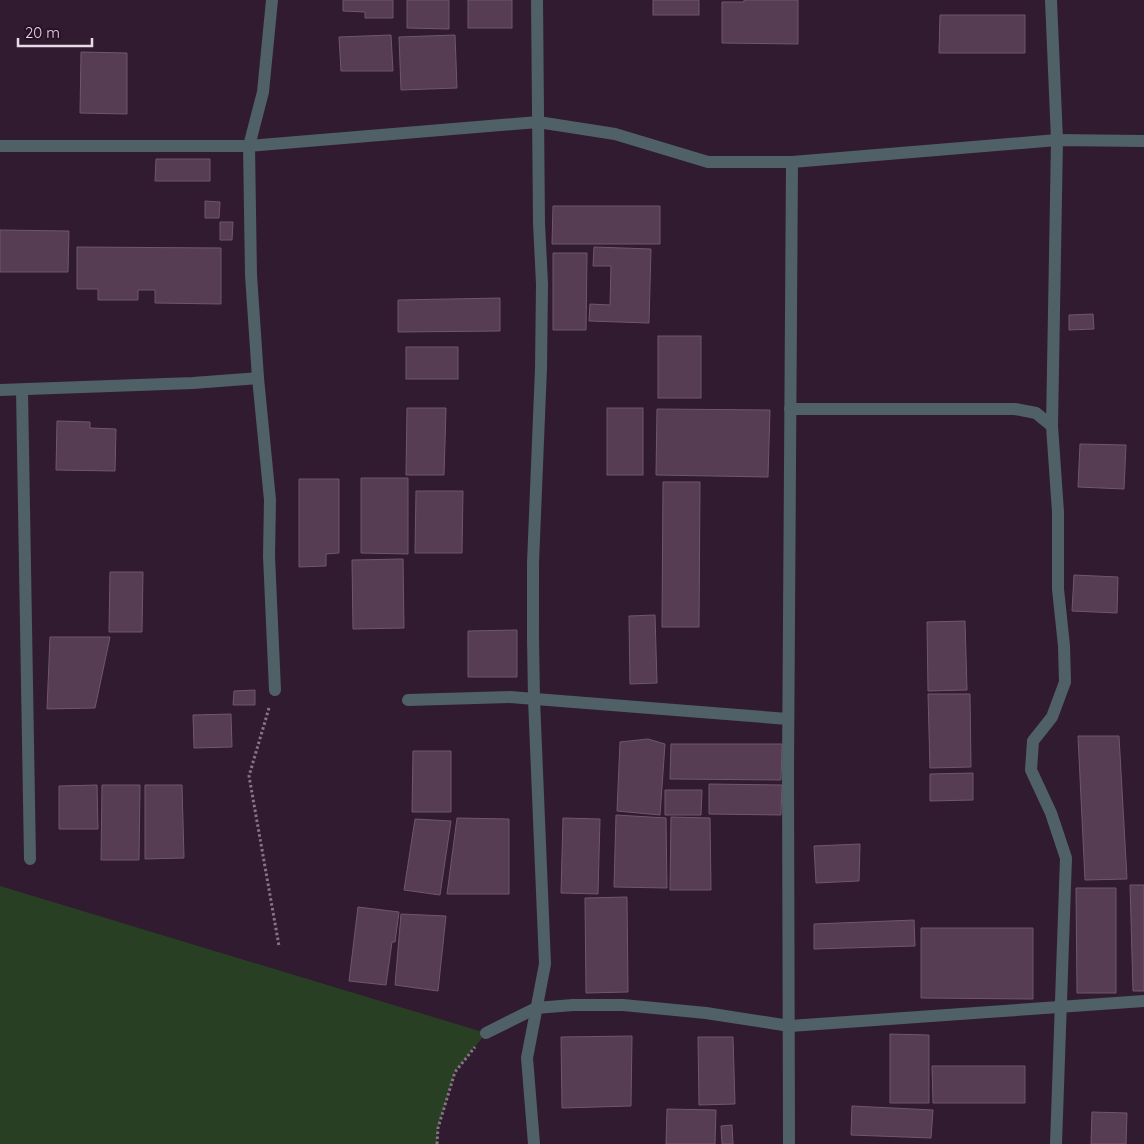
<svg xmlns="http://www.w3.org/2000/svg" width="1144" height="1144" font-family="Quicksand,sans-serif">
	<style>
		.green { fill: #283f23 }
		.building { fill: #573d53; stroke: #71566d }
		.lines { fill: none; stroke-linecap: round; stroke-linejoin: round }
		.path { stroke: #877586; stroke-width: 3; stroke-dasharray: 2.5 2.5; stroke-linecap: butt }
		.minor { stroke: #506067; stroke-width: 12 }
	</style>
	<rect width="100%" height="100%" fill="#311b30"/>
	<!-- green -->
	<polygon class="green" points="0,886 486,1033 455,1072 438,1128 437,1144 0,1144"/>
	<!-- building -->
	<g class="building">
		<polygon points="343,0 393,0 393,18 365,18 365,12 343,11"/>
		<polygon points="407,0 449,0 449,29 407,28"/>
		<rect x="468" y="0" width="44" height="28"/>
		<rect x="653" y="0" width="46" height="15"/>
		<polygon points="744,0 798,0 798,44 722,43 722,2 744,2"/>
		<polygon points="940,15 1025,15 1025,53 939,53"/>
		<polygon points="391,35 393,71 341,71 339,37"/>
		<polygon points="455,35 457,88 401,90 399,37"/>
		<polygon points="81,52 127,53 127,114 80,113"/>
		<polygon points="156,159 210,159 210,181 155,181"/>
		<polygon points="205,201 220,202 219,218 205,218"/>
		<polygon points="553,206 660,206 660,244 552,244"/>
		<polygon points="220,222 233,222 232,240 220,240"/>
		<polygon points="0,230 69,231 68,272 0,272"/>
		<polygon points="77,247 221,248 221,304 155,303 155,290 138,290 138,300 98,300 98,289 77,289"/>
		<polygon points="594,247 651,249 649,323 589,321 590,304 610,305 611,266 593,266"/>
		<polygon points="553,253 587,253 586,330 553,330"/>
		<polygon points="500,298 500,331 398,332 398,300"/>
		<polygon points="1093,314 1094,329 1069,330 1069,315"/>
		<rect x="658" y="336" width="43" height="62"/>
		<rect x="406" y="347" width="52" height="32"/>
		<polygon points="407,408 446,408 444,475 406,475"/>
		<rect x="607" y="408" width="36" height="67"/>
		<polygon points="657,409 770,410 768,477 656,475"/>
		<polygon points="57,421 90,422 90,428 116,429 115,471 56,470"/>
		<polygon points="1080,444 1126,445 1124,489 1078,487"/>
		<polygon points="361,478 408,478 408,554 361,553"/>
		<polygon points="299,479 339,479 339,553 326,554 326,566 299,567"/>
		<polygon points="663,482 700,482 699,627 662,627"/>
		<polygon points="416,491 463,491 462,553 415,553"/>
		<polygon points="403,559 404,628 353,629 352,560"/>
		<polygon points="110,572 143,572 142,632 109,632"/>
		<polygon points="1074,575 1118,577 1117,613 1072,611"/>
		<polygon points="655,615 657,683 630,684 629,616"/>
		<polygon points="965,621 967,690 928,691 927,622"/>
		<polygon points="517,630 517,677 468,677 468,631"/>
		<polygon points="50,637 110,637 95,708 47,709"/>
		<polygon points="255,690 255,705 233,705 234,691"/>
		<polygon points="928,694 970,694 971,767 930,768"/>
		<polygon points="231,714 232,747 194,748 193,715"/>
		<polygon points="1078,736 1119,736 1127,879 1085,880"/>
		<polygon points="648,739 665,744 660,815 617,811 620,742"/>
		<polygon points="671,744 782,744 781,780 670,779"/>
		<polygon points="413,751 451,751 451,812 412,812"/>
		<polygon points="973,773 973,800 930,801 930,774"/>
		<polygon points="709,784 782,785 781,815 709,814"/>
		<polygon points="97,785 98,829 59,829 59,786"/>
		<polygon points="102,785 140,785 139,860 101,860"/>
		<polygon points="145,785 182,785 184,858 145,859"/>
		<polygon points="665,790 702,790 701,815 665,815"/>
		<polygon points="616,815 666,818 667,888 614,887"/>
		<polygon points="671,817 710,818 711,890 670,890"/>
		<polygon points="457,818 509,819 509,894 447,894"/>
		<polygon points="563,818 600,819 598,894 561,893"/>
		<polygon points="415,819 451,821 440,895 404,890"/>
		<polygon points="860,844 859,881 816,883 814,846"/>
		<polygon points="1130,885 1144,885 1144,991 1133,991"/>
		<polygon points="1076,888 1116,888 1116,993 1077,993"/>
		<polygon points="627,897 628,992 586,993 585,898"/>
		<polygon points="358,907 399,912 395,942 392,942 386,985 349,981"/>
		<polygon points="401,914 446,916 438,991 395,985"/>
		<polygon points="914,920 915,946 814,949 814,924"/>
		<polygon points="921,928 1033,928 1033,999 921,998"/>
		<polygon points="890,1034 929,1035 929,1103 890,1103"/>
		<polygon points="632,1036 631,1106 562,1108 561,1037"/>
		<polygon points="698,1037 733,1037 735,1104 699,1105"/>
		<polygon points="932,1066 1025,1066 1025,1103 933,1103"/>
		<polygon points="852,1106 933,1110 931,1138 851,1135"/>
		<polygon points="667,1109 716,1110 715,1144 666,1144"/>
		<polygon points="1092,1112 1127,1113 1126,1144 1091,1144"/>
		<polygon points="732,1125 733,1144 722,1144 721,1126"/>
	</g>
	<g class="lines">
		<!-- path -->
		<g class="path">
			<polyline points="269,708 249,776 279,946"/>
			<polyline points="437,1144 438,1128 455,1072 475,1047"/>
		</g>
		<!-- minor -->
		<g class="minor">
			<polyline points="272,0 263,92 249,146 251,275 258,378 270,500 269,556 275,690"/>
			<polyline points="1051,0 1057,140 1052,426 1058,512 1058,589 1064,646 1065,682 1052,717 1033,741 1031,770 1051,813 1066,858 1056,1144"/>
			<polyline points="0,146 249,146 538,122 615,134 708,162 792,162 1057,140 1144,141"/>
			<polyline points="0,390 193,383 258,378"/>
			<polyline points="22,390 30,859"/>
			<polyline points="790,409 1015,409 1036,413 1052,426"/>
			<polyline points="408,700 510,697 788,719"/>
			<polyline points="486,1033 536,1008 573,1005 623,1005 706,1013 790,1026 1144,1001"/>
			<polyline points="534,1144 527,1058 545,964 534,699 533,639 533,563 541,368 542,284 539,223 537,0"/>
			<polyline points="789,1144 788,769 792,162"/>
		</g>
	</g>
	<!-- scale -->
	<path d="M18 38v8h74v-8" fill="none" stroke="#e8d9e7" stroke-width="2.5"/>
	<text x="25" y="38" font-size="15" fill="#e8d9e7" stroke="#271126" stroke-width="4" paint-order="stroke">20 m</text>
</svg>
